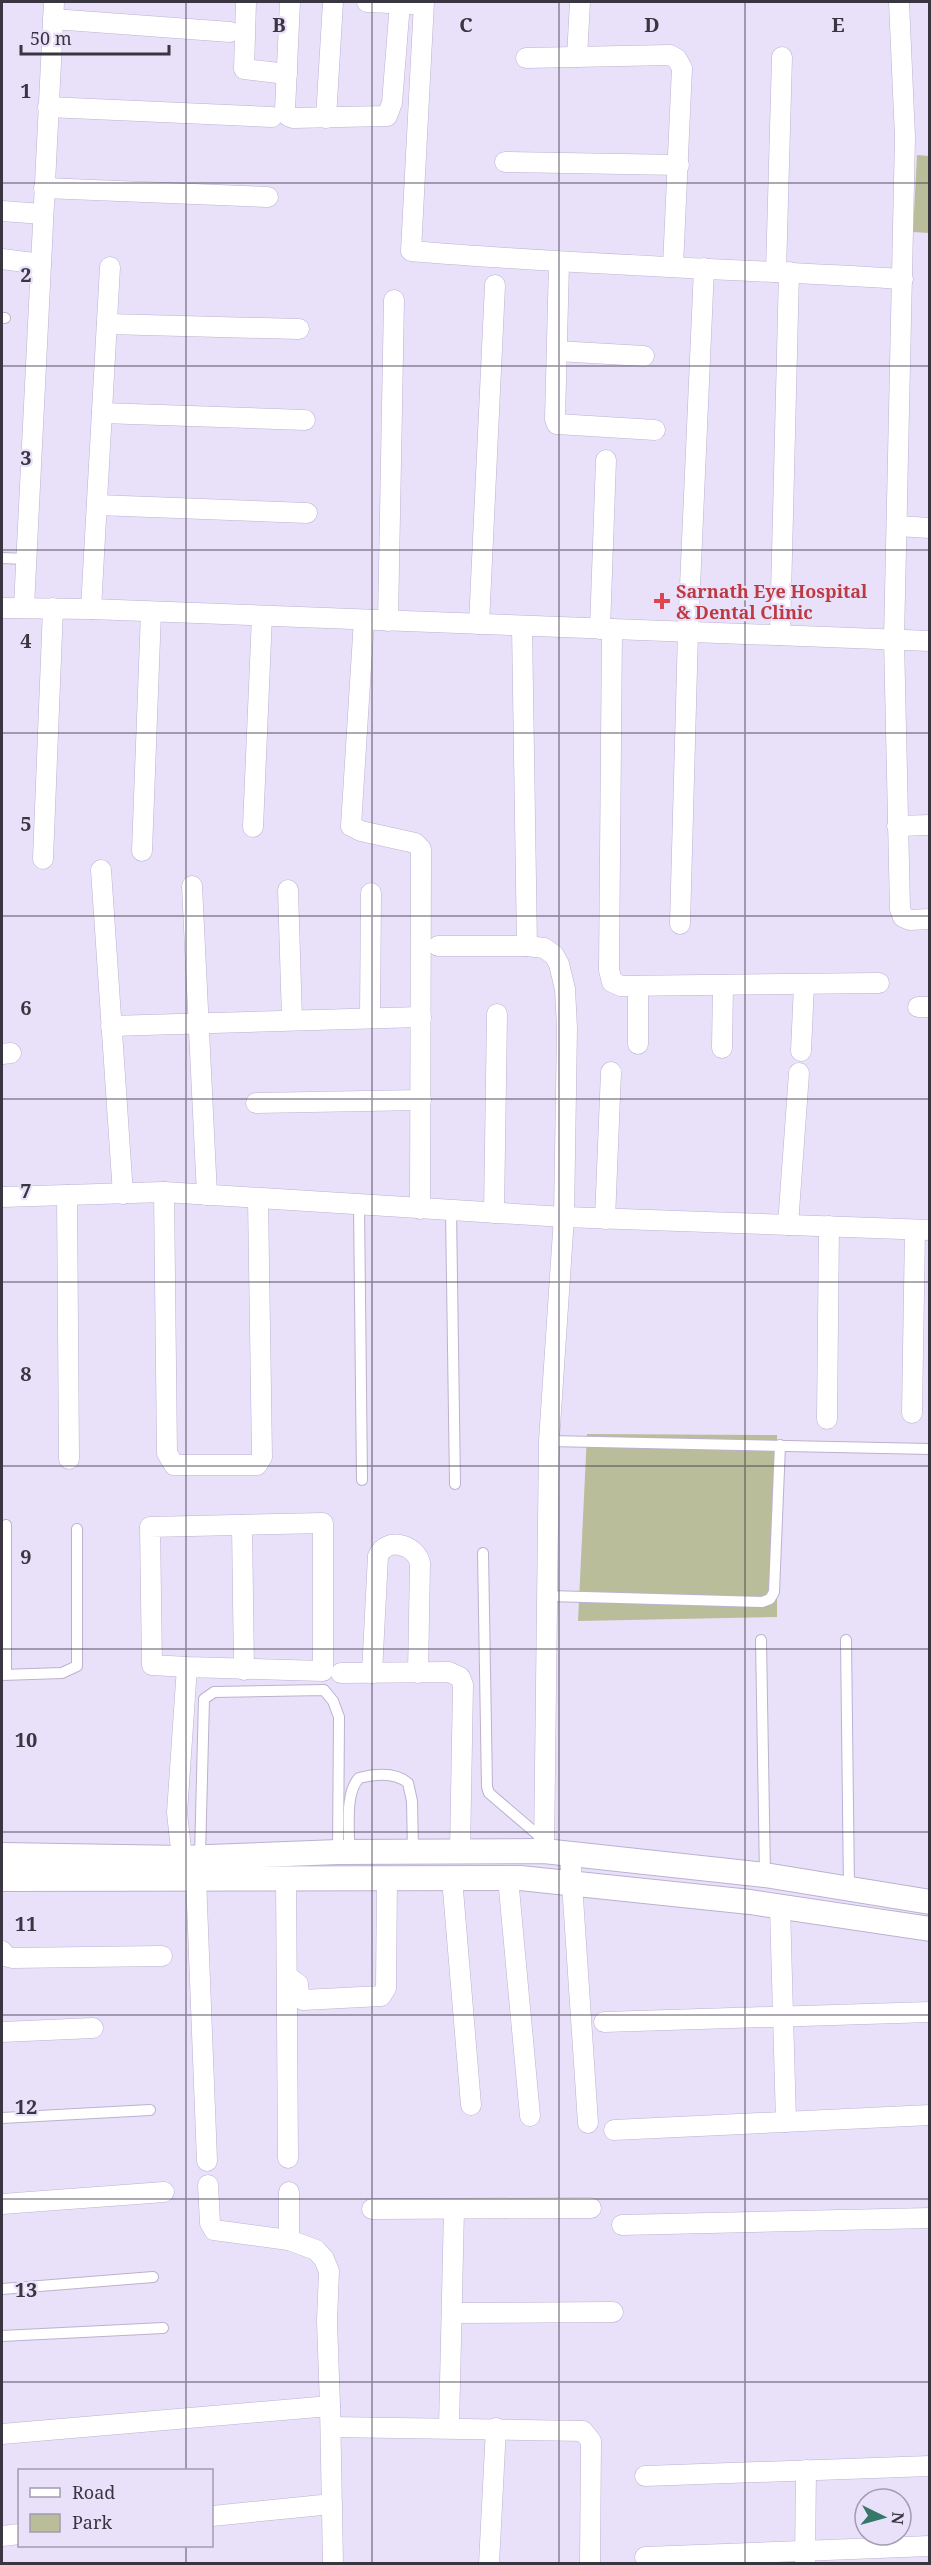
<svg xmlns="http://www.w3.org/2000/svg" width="931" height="2565" font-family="'Noto Serif',serif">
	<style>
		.green { fill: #babd99 }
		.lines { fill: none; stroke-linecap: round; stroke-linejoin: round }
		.service-casing { stroke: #bcb1d0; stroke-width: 12 }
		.minor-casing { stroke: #bcb1d0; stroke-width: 21 }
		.tertiary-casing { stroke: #bcb1d0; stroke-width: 26 }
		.service { stroke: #fff; stroke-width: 10 }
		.minor { stroke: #fff; stroke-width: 20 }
		.tertiary { stroke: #fff; stroke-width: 24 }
		.grid { fill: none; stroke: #393541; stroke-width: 1.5; stroke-opacity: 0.55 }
		.health-dot { fill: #e0444e; stroke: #e9e1fa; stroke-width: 2 }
		.labels { text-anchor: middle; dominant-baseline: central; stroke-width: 4.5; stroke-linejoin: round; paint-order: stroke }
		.health-label { font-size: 18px; font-weight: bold; fill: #be3a42; stroke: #e9e1fa; text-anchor: start }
		.grid-label { font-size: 20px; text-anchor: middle; font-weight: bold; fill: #393541; stroke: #e9e1fa; stroke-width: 4.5; stroke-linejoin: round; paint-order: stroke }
	</style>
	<rect width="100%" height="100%" fill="#e9e1fa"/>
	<!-- green -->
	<g class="green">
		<polygon points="917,155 929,156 929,233 913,232"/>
		<polygon points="587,1434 777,1435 777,1617 578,1621"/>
	</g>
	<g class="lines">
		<!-- service casing -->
		<g class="service-casing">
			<g id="service">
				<polyline points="2,318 5,318"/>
				<polyline points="2,558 26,559"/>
				<polyline points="359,1205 362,1480"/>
				<polyline points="451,1210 455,1484"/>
				<polyline points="549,1441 930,1449"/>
				<polyline points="6,1525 6,1674"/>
				<polyline points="483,1553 487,1787 489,1793 545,1841"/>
				<polyline points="549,1596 762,1602 770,1599 774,1592 780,1445"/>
				<polyline points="761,1640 765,1875"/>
				<polyline points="846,1640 849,1889"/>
				<polyline points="2,1675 62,1673 77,1666 77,1529"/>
				<path d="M349,1853c1,-22 -5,-59 10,-75 16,-4 36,-6 49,5l4,18 1,51"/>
				<polyline points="200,1856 204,1699 214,1692 324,1690 333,1701 339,1717 338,1852"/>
				<polyline points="2,2118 150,2110"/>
				<polyline points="2,2289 153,2277"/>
				<polyline points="2,2336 163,2328"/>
			</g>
		</g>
		<!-- minor casing -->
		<g class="minor-casing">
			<g id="minor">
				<polyline points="246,2 244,69 287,74"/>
				<polyline points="290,2 285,110 288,116 293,118 387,116 392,103 400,3"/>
				<polyline points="367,2 413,4"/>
				<path d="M424,2l-13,249c164,14 328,18 492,28"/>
				<polyline points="899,2 905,137 894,639 900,909 903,917 910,920 930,919"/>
				<polyline points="53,19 230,32"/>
				<polyline points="577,57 580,2"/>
				<polyline points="526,58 670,55 677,59 682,68 673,266"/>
				<polyline points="48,107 272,117"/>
				<polyline points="326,118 333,2"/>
				<polyline points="505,162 679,165"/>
				<polyline points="44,188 268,197"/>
				<polyline points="2,211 43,214"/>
				<polyline points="2,259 41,264"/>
				<polyline points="559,263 555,419 557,424 655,430"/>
				<polyline points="776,272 782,57"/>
				<polyline points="107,324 299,329"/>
				<polyline points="557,351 644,356"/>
				<polyline points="102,413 305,420"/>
				<polyline points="97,505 307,513"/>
				<polyline points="898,526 930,528"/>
				<polyline points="24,607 54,2"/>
				<polyline points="2,608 91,609 930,641"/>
				<polyline points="91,609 110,267"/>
				<polyline points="364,620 351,826 361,831 415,843 421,849 420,1209"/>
				<polyline points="388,621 394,300"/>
				<polyline points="479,624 495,285"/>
				<polyline points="600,629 606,460"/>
				<polyline points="612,629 609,970 612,982 621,986 879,983"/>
				<polyline points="780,635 789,272"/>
				<polyline points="897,826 930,825"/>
				<polyline points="253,827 262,616"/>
				<polyline points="142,851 151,612"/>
				<polyline points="43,859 53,608"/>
				<polyline points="101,870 123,1194"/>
				<polyline points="192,886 207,1195"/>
				<polyline points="288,890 292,1019"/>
				<polyline points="680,924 688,632 704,268"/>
				<polyline points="438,946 527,946 522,626"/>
				<polyline points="527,946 544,948 554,955 559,964 565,989 567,1028 564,1217 549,1441 544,1851"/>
				<polyline points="918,1007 930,1007"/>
				<polyline points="370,1018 371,893"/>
				<polyline points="111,1026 421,1017"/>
				<polyline points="638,1044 638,986"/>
				<polyline points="722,1048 723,985"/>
				<polyline points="801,1051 804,985"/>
				<polyline points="2,1054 11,1053"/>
				<polyline points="256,1103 421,1100"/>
				<polyline points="164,1192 167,1453 174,1465 257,1465 262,1457 258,1199"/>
				<polyline points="67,1195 69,1459"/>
				<polyline points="2,1197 164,1192 564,1217 930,1230"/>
				<polyline points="494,1213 497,1014"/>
				<polyline points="605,1219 611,1072"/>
				<polyline points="788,1225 799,1073"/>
				<polyline points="912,1413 915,1230"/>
				<polyline points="827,1419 829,1226"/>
				<polyline points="242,1525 244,1670"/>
				<polyline points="341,1673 449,1672 460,1677 463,1685 460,1852"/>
				<path d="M372,1673l6,-117c9,-20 38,-11 42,7l-2,110"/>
				<polyline points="570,1853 588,2123"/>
				<polyline points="182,1858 177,1813 187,1667 323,1671 323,1523 150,1527 152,1665 187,1667"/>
				<polyline points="196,1878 207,2161"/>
				<polyline points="286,1878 288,2158"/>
				<polyline points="452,1878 471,2105"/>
				<polyline points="508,1878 530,2116"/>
				<polyline points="780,1907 786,2122"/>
				<polyline points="2,1951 5,1956 12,1958 162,1956"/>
				<polyline points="291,1979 298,1984 299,1994 303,2000 381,1996 386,1988 387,1878"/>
				<polyline points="604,2022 930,2012"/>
				<polyline points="2,2032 93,2028"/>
				<polyline points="614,2130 930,2115"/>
				<polyline points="208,2185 210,2223 214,2230 289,2240"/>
				<polyline points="289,2192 289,2240 316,2250 324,2259 329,2271 327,2321 330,2406"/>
				<polyline points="2,2204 164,2192"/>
				<polyline points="372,2209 591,2208"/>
				<polyline points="622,2225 930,2218"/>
				<polyline points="452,2313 613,2312"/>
				<polyline points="331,2427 583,2431 591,2441 590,2564"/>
				<polyline points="449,2427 454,2209"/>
				<polyline points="2,2434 330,2406 333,2564"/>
				<polyline points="645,2476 930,2466"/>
				<polyline points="212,2516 332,2504"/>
				<polyline points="2,2536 20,2534"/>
				<polyline points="645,2557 930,2546"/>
				<polyline points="805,2563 806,2470"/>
				<polyline points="489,2564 496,2428"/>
			</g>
		</g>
		<!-- tertiary casing -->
		<g class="tertiary-casing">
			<g id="tertiary">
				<polyline points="2,1855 182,1858 338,1852 544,1851 765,1875 930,1902"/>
				<polyline points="2,1879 520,1878 750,1902 930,1929"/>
			</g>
		</g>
		<!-- service -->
		<use href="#service" class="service"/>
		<!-- minor -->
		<use href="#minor" class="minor"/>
		<!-- tertiary -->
		<use href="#tertiary" class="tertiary"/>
	</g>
	<!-- grid -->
	<path class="grid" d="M186,2v2468M372,2v2562M559,2v2562M745,2v2562M2,183h928M2,366h928M2,550h928M2,733h928M2,916h928M2,1099h928M2,1282h928M2,1466h928M2,1649h928M2,1832h928M2,2015h928M2,2199h928M2,2382h928M186,2546v18"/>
	<!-- markers -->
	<path class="health-dot" d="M659 592h6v6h6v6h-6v6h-6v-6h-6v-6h6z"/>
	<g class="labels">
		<!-- health labels -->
		<g class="health-label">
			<text x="676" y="591">Sarnath Eye Hospital<tspan x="676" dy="21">&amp; Dental Clinic</tspan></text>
		</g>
	</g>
	<g class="grid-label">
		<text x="279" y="32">B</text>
		<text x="466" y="32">C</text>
		<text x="652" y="32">D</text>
		<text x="838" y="32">E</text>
		<text x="26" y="98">1</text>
		<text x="26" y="282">2</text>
		<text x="26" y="465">3</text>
		<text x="26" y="648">4</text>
		<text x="26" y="831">5</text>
		<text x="26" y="1015">6</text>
		<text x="26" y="1198">7</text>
		<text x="26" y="1381">8</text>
		<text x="26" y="1564">9</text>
		<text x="26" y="1747">10</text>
		<text x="26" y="1931">11</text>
		<text x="26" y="2114">12</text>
		<text x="26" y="2297">13</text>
	</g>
	<!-- border -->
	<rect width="931" height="2565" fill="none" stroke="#393541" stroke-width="6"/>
	<!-- legend -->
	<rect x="18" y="2469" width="195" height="78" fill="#e9e1fa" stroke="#a39cb0" stroke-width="1.5"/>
	<rect x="30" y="2488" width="30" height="9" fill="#ffffff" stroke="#a39cb0" stroke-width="1.5"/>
	<text x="72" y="2499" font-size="18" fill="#393541">Road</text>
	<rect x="30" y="2514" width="30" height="18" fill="#babd99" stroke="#a39cb0" stroke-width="1.5"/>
	<text x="72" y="2529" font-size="18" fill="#393541">Park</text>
	<!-- north arrow -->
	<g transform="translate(883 2517) rotate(95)"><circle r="28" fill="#e9e1fa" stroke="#a39cb0" stroke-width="1.5"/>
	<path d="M0-4.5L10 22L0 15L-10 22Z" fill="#35786a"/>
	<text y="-9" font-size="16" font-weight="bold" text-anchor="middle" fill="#393541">N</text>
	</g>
	<!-- scale -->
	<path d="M21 45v9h148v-9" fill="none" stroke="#393541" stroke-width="3"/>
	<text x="30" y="45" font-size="18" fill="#393541" stroke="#e9e1fa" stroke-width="4.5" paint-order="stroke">50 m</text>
</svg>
